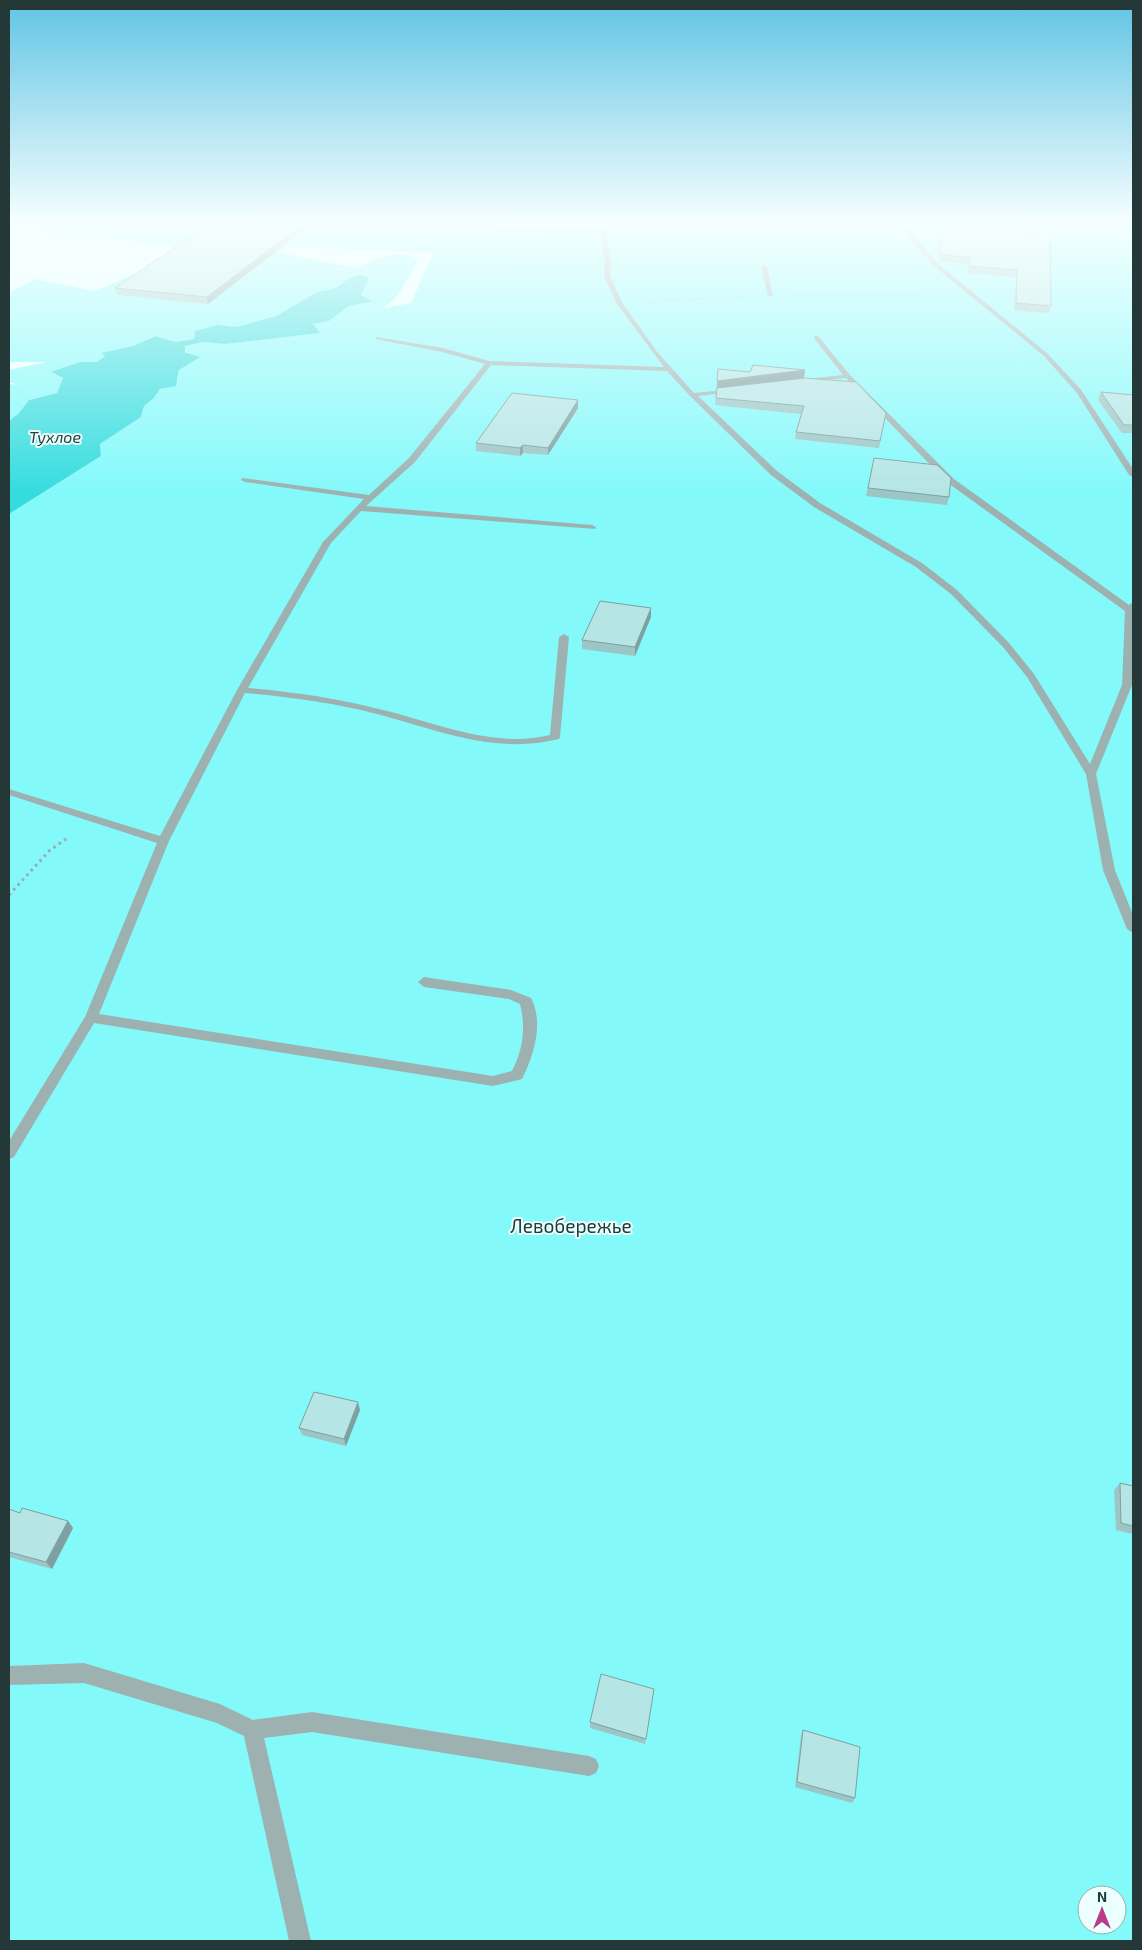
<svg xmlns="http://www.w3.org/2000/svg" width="1142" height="1950" font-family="'Exo 2',sans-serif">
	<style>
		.green { fill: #84f9fa; fill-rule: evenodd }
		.water { fill: #35dcde }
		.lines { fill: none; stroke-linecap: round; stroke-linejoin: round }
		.path-far1 { stroke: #99acac; stroke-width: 1; stroke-dasharray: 1 2; stroke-linecap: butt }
		.path { stroke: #99acac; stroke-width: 3; stroke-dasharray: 2.5 4; stroke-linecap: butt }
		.minor { fill: #9db1b1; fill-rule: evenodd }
		.wall { fill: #9cc5c5 }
		.shaded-wall { fill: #7fa0a0 }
		.building { fill: #b5e5e5; stroke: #7fa0a0 }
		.labels { text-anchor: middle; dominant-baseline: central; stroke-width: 4; stroke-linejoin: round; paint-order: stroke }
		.far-water-label { font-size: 16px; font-style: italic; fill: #284242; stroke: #ebfffe }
		.park-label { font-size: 19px; fill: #203a3a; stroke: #ebfffe }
	</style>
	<rect width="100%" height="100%" fill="#ebfffe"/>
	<!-- green -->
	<path class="green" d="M60,220h1073v1721h-1124v-1427l92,-58 -1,-12 41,-27 3,-11 10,-8 6,-9 18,-9 1,-10 20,-13 -14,-6v-5l18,-4 22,2 94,-11 -7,-9 17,-3 20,-15 23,-5 -32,-18 -7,6 -16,3 -41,24 -40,11 -19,-2 -22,6 -1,8 -18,3 -20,-6 -23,10 -32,7 4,3 -8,6h-17l-28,11 11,5 -6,15 -28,7 -11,14 -9,7v-37l10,1 -10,-3v-12l38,-8h-38v-69l26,-14 60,12 61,-26 21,-19 -135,-14zM286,247l147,5v1l-22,50 -27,5 15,-14 19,-34 -7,-4 -16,-2 -16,4 -23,10 -80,-16zM1087,1895h30v30h-30z"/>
	<!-- water -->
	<g class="water">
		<polygon points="702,220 772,220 729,228"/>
		<polygon points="361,275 369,278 361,295 373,301 349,306 329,321 313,324 320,333 225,344 203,342 185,346 185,352 200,357 179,370 176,386 160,389 154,398 144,406 141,417 100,444 101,456 9,514 9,421 18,414 29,400 57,393 63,378 51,372 80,362 97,362 105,356 101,353 133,346 156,336 176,342 194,339 195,331 217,325 236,327 276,316 317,292 333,289 350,278"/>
	</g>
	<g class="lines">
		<!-- path-far1 -->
		<g class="path-far1">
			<polyline points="9,228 20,220"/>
			<polyline points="793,295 934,293"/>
			<polyline points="646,302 747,296"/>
		</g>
		<!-- path -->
		<polyline class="path" points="9,895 50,850 69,837"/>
		<!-- minor -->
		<g class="minor">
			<path d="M406,220h6l-1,4 189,6 -2,-10h6l7,43 -1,13 13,28 35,49 36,40 40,-4 1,1 -3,2 -34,4 79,75 43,32 102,60 35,27 52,53 25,31 56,90 32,-79 3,-74 -177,-128 -102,-105 -41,4v-2l2,-1 36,-4 -29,-37v-2h4l32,39 104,104 175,126 4,-3 -1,83 -36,89 19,96 18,45v18l-6,-4 -24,-59 -17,-96 -59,-97 -24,-30 -52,-53 -35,-27 -102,-60 -43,-32 -81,-79 -23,-25 -176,-6 -76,97 -49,44 226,19 4,2 -1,2 -234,-18 -30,32 -83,145c45,4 88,10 131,21 56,13 113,40 171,26l9,-98 5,-3 5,3 -9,100 -1,2c-65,16 -121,-9 -182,-25 -43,-11 -88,-17 -132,-21l-76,148 -70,173 394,62 19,-5c11,-21 14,-44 8,-67l-11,-5 -85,-12 -6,-5 6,-5 87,13 20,8c13,25 3,57 -9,81l-29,7 -399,-63 -80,134 -5,2v-18l76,-124 72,-174 -148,-48v-6l151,47 77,-146 86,-148 41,-43 -119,-17 -4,-2 1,-2 127,17 40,-37 76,-94 -43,-12 -66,-13v-2l67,11 46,13 175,6 -47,-63 -13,-28 1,-13 -5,-29 -192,-6 -3,-2z"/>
			<polygon points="894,220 899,220 938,264 1048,354 1082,391 1133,469 1133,477 1129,475 1077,393 1044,356 934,266"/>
			<polygon points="764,265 767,267 773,297 768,296 761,267"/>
			<polygon points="84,1663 220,1704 253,1720 312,1712 589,1756 596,1759 599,1766 596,1773 589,1776 312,1732 264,1738 311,1941 289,1941 244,1736 217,1723 84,1683 9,1685 9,1666"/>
		</g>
	</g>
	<!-- wall -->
	<g class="wall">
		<polygon points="100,220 317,220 208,304 117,295 115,288 197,233 195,233 195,230 101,222"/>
		<polygon points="350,220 383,220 380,223"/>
		<polygon points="945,220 1030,233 1032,233 1027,228 1028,221 1050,223 1051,306 1049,313 1014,310 1016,277 968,273 969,264 938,261"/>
		<polygon points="1019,220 1026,220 1025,226"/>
		<polygon points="718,369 750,372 805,370 804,378 886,413 879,448 795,439 796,432 801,414 715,405"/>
		<polygon points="1101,392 1133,395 1133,433 1122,433 1098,400"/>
		<polygon points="578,400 578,408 548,455 523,453 520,456 476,451 476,443"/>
		<polygon points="874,458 949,497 947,505 866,496"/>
		<polygon points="651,617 635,656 582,649 582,640"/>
		<polygon points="360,1410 346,1446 302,1435 299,1428"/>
		<polygon points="1120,1483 1133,1486 1133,1534 1116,1530 1114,1490"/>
		<polygon points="9,1509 20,1513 68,1521 73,1528 52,1569 9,1557"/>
		<polygon points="654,1689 645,1744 590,1728 590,1722"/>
		<polygon points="803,1730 855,1798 852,1803 795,1787 801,1736"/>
	</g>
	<!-- shaded-wall -->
	<g class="shaded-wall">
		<polygon points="308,220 317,220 208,304 207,297"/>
		<polygon points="805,370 804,378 717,388 717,381"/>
		<polygon points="578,400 578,408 548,455 548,448"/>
		<polygon points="523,445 523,453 520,456 520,448"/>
		<polygon points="651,608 651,617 635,656 635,647"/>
		<polygon points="358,1402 360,1410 346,1446 344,1439"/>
		<polygon points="68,1521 73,1528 52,1569 46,1562"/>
	</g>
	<!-- building -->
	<g class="building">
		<polygon points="156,220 308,220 207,297 115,288 205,227 194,226 198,224"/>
		<polygon points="945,220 1016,220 1030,233 1036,233 1036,230 1028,221 1050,223 1051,306 1016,303 1017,270 969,266 970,258 939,254"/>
		<polygon points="753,365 805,370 717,381 718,369 750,372"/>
		<polygon points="805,378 856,382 886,413 880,441 796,432 804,406 716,398 717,388"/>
		<polygon points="1101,392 1133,395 1133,425 1124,425"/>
		<polygon points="512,393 578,400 548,448 523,445 520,448 476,443"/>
		<polygon points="874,458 937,465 951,478 949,497 868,488"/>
		<polygon points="600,601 651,608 635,647 582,640"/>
		<polygon points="314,1392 358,1402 344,1439 299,1428"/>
		<polygon points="1120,1483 1133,1486 1133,1526 1121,1523"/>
		<polygon points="22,1508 68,1521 46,1562 9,1552 9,1509 20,1513"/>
		<polygon points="601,1674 654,1689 646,1739 590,1722"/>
		<polygon points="803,1730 860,1747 855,1798 797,1782"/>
	</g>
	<!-- sky -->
	<linearGradient id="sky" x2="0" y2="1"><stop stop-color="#60c4e4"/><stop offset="0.45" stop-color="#f6ffff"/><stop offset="1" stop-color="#f6ffff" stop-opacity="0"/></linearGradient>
	<rect width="1142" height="493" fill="url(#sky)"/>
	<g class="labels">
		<!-- far-water labels -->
		<g class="far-water-label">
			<text x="55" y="436">Тухлое</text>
		</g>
		<!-- park labels -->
		<g class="park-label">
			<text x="571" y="1225">Левобережье</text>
		</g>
	</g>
	<!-- border -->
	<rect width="1142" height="1950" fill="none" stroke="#253838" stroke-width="20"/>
	<!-- north arrow -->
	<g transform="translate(1102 1910)"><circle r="24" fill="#ebfffe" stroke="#9cafaf"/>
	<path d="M0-4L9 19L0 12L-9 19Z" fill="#b83a89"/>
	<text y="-8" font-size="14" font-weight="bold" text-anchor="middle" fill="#253838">N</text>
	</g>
</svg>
